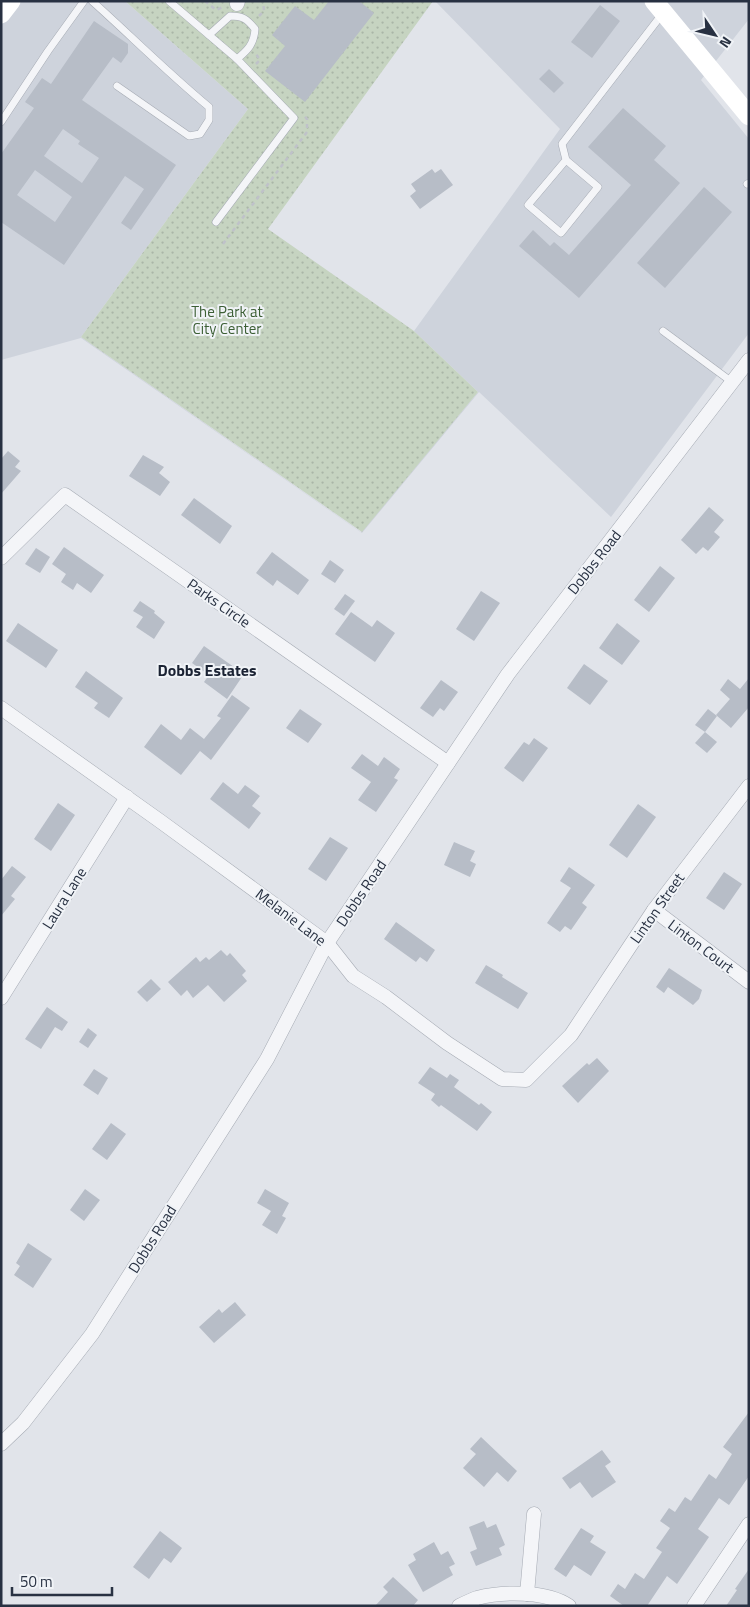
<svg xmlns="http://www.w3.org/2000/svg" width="750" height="1607" font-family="'Titillium Web',sans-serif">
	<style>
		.built { fill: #ced3dc }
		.grass { fill: url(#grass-dots) }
		.building { fill: #b7bdc7; fill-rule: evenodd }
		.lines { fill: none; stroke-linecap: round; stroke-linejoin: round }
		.lane-casing { stroke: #a6abb4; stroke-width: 8 }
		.street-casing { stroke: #a6abb4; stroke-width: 15 }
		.path { stroke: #bfc2c9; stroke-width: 2.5; stroke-dasharray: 4 4; stroke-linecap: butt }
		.lane { stroke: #f4f5f8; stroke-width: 7 }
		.street { stroke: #f4f5f8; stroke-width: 14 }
		.secondary { stroke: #fff; stroke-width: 19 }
		.labels { text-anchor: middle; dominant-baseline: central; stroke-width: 4; stroke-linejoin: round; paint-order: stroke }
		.park-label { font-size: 15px; fill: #3c5f35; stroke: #f0f3f7 }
		.street-label { font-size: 15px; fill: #283142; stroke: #f0f3f7 }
		.neighbourhood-label { font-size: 16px; font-weight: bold; fill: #1a2233; stroke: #f0f3f7 }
	</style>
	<defs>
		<pattern id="grass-dots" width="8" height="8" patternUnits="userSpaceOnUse" patternTransform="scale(1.25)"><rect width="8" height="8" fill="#c6d4c1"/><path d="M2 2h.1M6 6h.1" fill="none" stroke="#aab6a7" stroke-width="1.8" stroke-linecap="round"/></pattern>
	</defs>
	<rect width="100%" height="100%" fill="#e1e4ea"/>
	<!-- built -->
	<polygon class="built" points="1,1 125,1 248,109 81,337 361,532 478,392 414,331 560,129 435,1 749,1 749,19 701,80 749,139 749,333 611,517 479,392 362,533 81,338 1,360"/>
	<!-- grass -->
	<polygon class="grass" points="125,1 433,1 268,229 414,331 478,392 362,532 81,337 248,109"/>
	<!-- building -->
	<g class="building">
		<polygon points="329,1 359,1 374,13 305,102 265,71 285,46 272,35 295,6 314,20"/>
		<polygon points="600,5 620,21 592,58 571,42"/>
		<path d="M94,21l34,23v9l-7,10 -8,-6 -31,43 94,65 -45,65 -10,-7 23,-34 -19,-13 -61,89 -63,-43v-68l33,-46 -9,-6 17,-24 9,6zM63,129l17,12 -2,3 21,14 -17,25 -38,-27zM35,170l37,27 -17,25 -38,-27z"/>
		<polygon points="549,69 564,83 554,93 539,79"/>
		<polygon points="623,108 666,146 654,160 680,183 579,298 519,246 533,230 550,246 554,242 569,255 631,185 588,147"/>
		<polygon points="432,169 435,173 441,169 453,185 420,209 410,196 416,191 411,184"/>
		<polygon points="704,187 732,212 665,288 637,263"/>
		<polygon points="8,451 20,461 15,467 21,471 1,494 1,459"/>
		<polygon points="143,455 164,467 159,473 170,482 160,496 129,476"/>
		<polygon points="194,498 232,526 220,544 181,515"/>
		<polygon points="709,507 724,520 714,532 720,537 708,551 703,547 696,554 681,540"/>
		<polygon points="64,547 104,575 91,593 77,583 73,590 61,582 66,574 52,564"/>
		<polygon points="36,548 50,557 40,573 25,564"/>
		<polygon points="272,552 309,580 298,595 277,580 273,586 256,573"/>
		<polygon points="330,560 344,570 335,583 321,574"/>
		<polygon points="660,566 675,578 649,612 634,600"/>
		<polygon points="481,591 500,603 474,641 456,629"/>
		<polygon points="345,594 355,601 344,616 334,609"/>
		<polygon points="140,601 155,611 154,613 165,622 154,639 136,627 143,617 133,611"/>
		<polygon points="351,612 372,627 377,620 395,633 375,662 335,634"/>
		<polygon points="18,623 58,650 46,668 6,641"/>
		<polygon points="617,623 640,641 622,665 599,648"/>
		<polygon points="204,646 244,674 227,699 204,682 209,675 192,663"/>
		<polygon points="584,664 608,681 590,705 567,688"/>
		<polygon points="86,671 123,698 109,718 94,708 98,703 75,687"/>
		<polygon points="749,678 749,707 731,728 716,715 730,699 720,690 728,679 740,689"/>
		<polygon points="441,680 458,692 444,711 440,708 433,717 420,708"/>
		<polygon points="232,695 250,708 211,760 200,751 181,775 144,747 161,724 181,740 190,728 204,739 221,718 217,716"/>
		<polygon points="300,709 322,724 308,743 286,728"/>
		<polygon points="708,709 717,716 705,732 695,725"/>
		<polygon points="705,732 717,742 707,753 695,743"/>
		<polygon points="534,738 548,748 523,782 504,768 524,742 529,745"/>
		<polygon points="362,754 378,766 384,757 400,769 394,778 398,780 376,812 358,800 371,782 351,768"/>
		<polygon points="223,782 238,794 245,785 260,796 252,806 261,813 249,829 210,799"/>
		<polygon points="58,803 75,815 51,851 34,839"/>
		<polygon points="638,804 656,817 627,858 609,845"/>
		<polygon points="330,837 348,848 326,881 308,869"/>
		<polygon points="454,842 475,851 470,861 476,864 470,877 444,865"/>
		<polygon points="12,866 26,877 11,896 15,899 1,916 1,880"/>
		<polygon points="569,867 595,885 582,903 587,907 571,930 565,926 560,932 547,923 571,888 560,881"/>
		<polygon points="724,872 742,884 724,910 706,898"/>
		<polygon points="396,922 435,950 427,962 420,957 416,962 384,939"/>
		<polygon points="221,950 227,956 230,953 246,971 242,975 247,981 224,1002 208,985 193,998 187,990 181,996 168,982 196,957 200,962 206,957 209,960"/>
		<polygon points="486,965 503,975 502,977 528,993 518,1009 475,983"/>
		<polygon points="669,968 702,990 699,999 693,1005 668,987 664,993 656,987"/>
		<polygon points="151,979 161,989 147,1002 137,992"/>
		<polygon points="47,1007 68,1022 62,1031 55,1027 41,1049 25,1039"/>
		<polygon points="88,1028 97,1035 88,1048 79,1042"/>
		<polygon points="597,1058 609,1071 578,1103 562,1086 587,1063 589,1065"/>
		<polygon points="430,1067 447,1078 450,1074 459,1080 454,1087 479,1105 481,1103 492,1112 477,1131 441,1105 439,1107 431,1100 435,1094 418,1083"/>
		<polygon points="94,1069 108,1078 98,1095 83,1085"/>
		<polygon points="111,1123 126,1134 107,1160 92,1149"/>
		<polygon points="85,1189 100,1200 84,1221 70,1210"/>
		<polygon points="265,1189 289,1203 282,1216 286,1218 277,1234 262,1225 271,1211 257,1203"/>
		<polygon points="28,1243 52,1259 33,1288 14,1275 20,1266 16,1263"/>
		<polygon points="235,1302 246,1315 214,1343 199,1327 219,1309 222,1313"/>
		<polygon points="749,1412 749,1476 729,1505 719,1498 698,1529 709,1537 677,1584 667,1576 647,1606 624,1606 610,1596 618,1584 625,1589 635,1573 644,1579 662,1552 656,1548 670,1528 660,1521 669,1508 675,1512 685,1497 691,1501 709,1474 716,1479 732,1454 723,1447"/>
		<polygon points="481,1437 517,1471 508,1482 497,1472 484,1487 463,1468 476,1454 470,1449"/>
		<polygon points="602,1450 611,1462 605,1466 616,1482 592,1498 580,1482 570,1489 562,1478"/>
		<polygon points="484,1521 487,1528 496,1524 505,1545 499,1548 502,1555 476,1566 470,1552 477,1549 469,1527"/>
		<polygon points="581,1528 594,1536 590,1542 606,1552 591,1576 574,1565 566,1577 554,1569"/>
		<polygon points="160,1531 182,1548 171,1563 164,1558 149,1579 133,1567"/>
		<polygon points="434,1542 441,1555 448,1551 455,1564 449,1567 453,1575 423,1592 408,1565 416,1560 413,1554"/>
		<polygon points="749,1569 749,1606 726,1606 737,1590 735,1589"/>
		<polygon points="393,1577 418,1600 413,1606 375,1606 388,1592 383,1587"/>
	</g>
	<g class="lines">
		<!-- lane casing -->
		<g class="lane-casing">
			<g id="lane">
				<path d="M92,1c39,35 76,72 117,106v13l-9,14 -11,2 -72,-50"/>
				<polyline points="169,1 237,59 294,118 216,222"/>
				<path d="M209,35l21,-19c13,0 17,3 25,13 -1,15 -7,21 -18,30"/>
				<polyline points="1,122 48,51 84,1"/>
				<polyline points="566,160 528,205 561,233 598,187 566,160 562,144 663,13"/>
				<polyline points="747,184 749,183"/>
				<polyline points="663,331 732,382"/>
			</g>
		</g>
		<!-- street casing -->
		<g class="street-casing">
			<g id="street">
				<polyline points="237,4 238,1"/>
				<polyline points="1,558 65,495 448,763"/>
				<polyline points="1,708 160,821 327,943 353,976 386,997 447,1043 502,1079 526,1080 571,1035 654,910 749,786"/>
				<polyline points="654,910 749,982"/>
				<polyline points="1,998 127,797"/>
				<polyline points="1,1444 23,1423 92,1334 267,1059 327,943 508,674 749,360"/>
				<polyline points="527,1594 534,1514"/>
				<path d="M459,1606c6,-3 12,-6 18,-8 26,-7 70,-7 92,8"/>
				<polyline points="694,1606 749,1524"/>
			</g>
		</g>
		<!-- path -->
		<g class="path">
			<polyline points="205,1 216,10 225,6"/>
			<polyline points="259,16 264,11 263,1"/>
			<polyline points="256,64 260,60 256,54"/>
			<polyline points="223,244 307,132 307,119 303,114"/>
		</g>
		<!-- lane -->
		<use href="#lane" class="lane"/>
		<!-- street -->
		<use href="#street" class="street"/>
		<!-- secondary -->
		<g class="secondary">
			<polyline points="654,1 749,116"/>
			<polyline points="1,14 11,1"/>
		</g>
	</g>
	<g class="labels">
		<!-- park labels -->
		<g class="park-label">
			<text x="227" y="311">The Park at<tspan x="227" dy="17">City Center</tspan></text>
		</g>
		<!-- street labels -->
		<g class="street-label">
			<text transform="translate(594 562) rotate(-52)">Dobbs Road</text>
			<text transform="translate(219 603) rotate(35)">Parks Circle</text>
			<text transform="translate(361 893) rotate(-56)">Dobbs Road</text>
			<text transform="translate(64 898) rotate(-58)">Laura Lane</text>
			<text transform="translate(657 908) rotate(-55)">Linton Street</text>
			<text transform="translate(291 917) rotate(37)">Melanie Lane</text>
			<text transform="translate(701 946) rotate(37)">Linton Court</text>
			<text transform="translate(152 1239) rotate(-58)">Dobbs Road</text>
		</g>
		<!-- neighbourhood labels -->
		<g class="neighbourhood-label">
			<text x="207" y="670">Dobbs Estates</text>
		</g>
	</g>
	<!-- border -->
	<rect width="750" height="1607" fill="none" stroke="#283142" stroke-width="5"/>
	<!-- north arrow -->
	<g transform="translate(715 35) rotate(125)" stroke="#f0f3f7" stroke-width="4" paint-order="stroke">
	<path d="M0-4L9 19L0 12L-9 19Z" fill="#283142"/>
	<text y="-8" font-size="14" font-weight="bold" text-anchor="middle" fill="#283142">N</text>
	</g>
	<!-- scale -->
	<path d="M12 1587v8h100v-8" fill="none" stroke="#283142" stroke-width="2.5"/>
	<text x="20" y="1587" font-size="15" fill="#283142" stroke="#f0f3f7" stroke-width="4" paint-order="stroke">50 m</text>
</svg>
